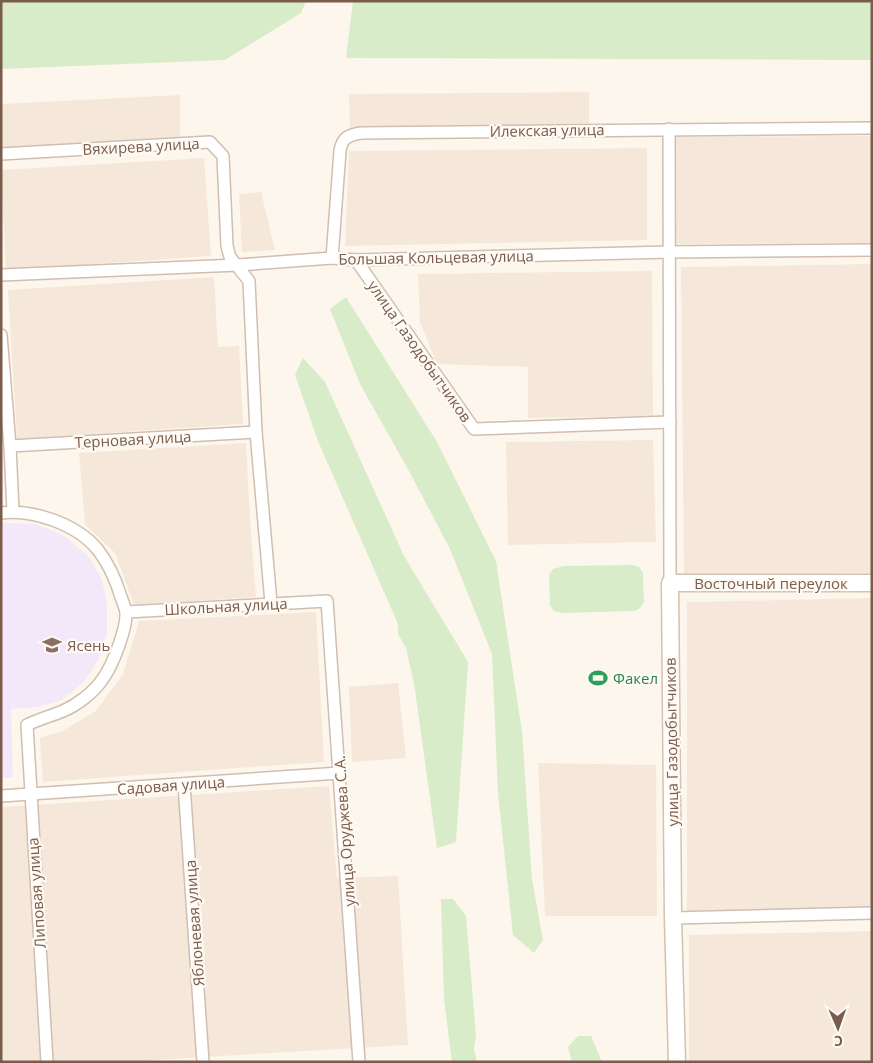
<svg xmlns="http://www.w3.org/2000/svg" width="873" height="1063" font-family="'Open Sans',sans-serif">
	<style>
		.residential { fill: #f5e8da }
		.education { fill: #f3e8fa }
		.green { fill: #d8ecc9 }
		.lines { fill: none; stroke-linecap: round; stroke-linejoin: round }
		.street-casing { stroke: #d1beb0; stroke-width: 14 }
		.secondary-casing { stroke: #d6c0b0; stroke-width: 19 }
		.street { stroke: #fff; stroke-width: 11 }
		.secondary { stroke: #fff; stroke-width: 16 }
		.labels { text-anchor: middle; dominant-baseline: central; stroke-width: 4.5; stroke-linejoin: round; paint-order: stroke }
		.street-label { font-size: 15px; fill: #7a5c4d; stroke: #fffaf3 }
		.education-label { font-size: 15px; fill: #785e54; stroke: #fffaf3; text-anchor: start }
		.leisure-label { font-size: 15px; fill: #27864d; stroke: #fffaf3; text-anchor: start }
	</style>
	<rect width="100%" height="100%" fill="#fdf6ec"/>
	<!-- residential -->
	<g class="residential">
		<polygon points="589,92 589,124 350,127 349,94"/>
		<polygon points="180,95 180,138 1,149 1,104"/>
		<polygon points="872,136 872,243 673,244 674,137"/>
		<polygon points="647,148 647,240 345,246 349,151"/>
		<polygon points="204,158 211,256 6,270 1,170"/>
		<polygon points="261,192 275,250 242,252 239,194"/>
		<polygon points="872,264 872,573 684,574 681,267"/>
		<polygon points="652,271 653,416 528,418 528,367 437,364 420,322 418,274"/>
		<polygon points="214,277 218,347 239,346 243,424 17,439 8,290"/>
		<polygon points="653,440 656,542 508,545 506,442"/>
		<polygon points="246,443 250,520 256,597 134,605 115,553 85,524 79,453"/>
		<polygon points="872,598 872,907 687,911 687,602"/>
		<polygon points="316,612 324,762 43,782 40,738 62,731 96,711 123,674 139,621"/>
		<polygon points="398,683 406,758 352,762 349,687"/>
		<polygon points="538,763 656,765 657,916 545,916"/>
		<polygon points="329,786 337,878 398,876 408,1045 120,1062 1,1062 1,807"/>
		<polygon points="872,931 872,1062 689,1062 689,935"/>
	</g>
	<!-- education -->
	<polygon class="education" points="6,523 35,524 63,535 89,557 102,580 107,604 107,633 99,658 85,681 62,700 38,707 11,709 13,777 1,778 1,524"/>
	<!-- green -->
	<g class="green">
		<polygon points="1,1 306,1 301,13 225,60 1,69"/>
		<polygon points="353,1 872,1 872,60 346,58"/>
		<polygon points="346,297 437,442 496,561 522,732 532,879 543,940 534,953 513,935 498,793 492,654 450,549 409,471 360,384 330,309"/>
		<polygon points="303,358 325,382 404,556 468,662 456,842 437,848 414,683 406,648 398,634 398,624 318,441 295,375"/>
		<polygon points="632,565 639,567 643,573 644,602 639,609 634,611 561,613 554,611 550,605 549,575 553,569 564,566"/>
		<polygon points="441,899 453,899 466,916 476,1035 474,1050 477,1062 452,1062 444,999"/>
		<polygon points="578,1036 591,1036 602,1062 572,1062 568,1047"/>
	</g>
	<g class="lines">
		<!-- street casing -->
		<g class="street-casing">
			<g id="street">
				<polyline points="669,129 670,583"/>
				<polyline points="1,154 210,142 223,156 227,246 230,257 249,281 256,432 271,603"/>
				<path d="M332,258l8,-107c2,-13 8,-16 21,-18l511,-5"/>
				<polyline points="356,260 474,429 670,422"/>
				<polyline points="1,275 238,265 332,258 356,260 669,252 872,250"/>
				<polyline points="1,335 10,446 13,511"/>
				<polyline points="10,446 256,432"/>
				<path d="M1,513c32,-4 76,11 97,37 10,13 17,28 22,44 2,6 5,13 6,18 1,17 -14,55 -24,68 -9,13 -25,25 -39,31 -12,5 -24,8 -36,14l20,337"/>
				<polyline points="126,612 327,601 359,1062"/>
				<polyline points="184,784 203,1062"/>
				<polyline points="1,796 340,773"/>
				<polyline points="673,918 872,913"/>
			</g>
		</g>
		<!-- secondary casing -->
		<g class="secondary-casing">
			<polyline id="secondary" points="677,1062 673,918 670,583 872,583"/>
		</g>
		<!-- street -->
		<use href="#street" class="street"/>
		<!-- secondary -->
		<use href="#secondary" class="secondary"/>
	</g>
	<!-- icons -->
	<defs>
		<g id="school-bare" transform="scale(1.5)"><path d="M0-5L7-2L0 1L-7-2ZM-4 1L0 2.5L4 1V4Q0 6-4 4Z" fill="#8d6e63" stroke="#fffaf3" stroke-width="2.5" paint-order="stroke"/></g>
		<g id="stadium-bare" transform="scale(1.5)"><path d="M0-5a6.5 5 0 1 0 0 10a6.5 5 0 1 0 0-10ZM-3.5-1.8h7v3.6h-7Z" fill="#2e9e5b" stroke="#fffaf3" stroke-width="2.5" paint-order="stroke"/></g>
	</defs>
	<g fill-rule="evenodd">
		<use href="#school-bare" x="52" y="645"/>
		<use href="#stadium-bare" x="598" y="678"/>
	</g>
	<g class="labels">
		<!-- street labels -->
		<g class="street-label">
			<text transform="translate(547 130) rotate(-1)">Илекская улица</text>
			<text transform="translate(141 146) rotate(-3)">Вяхирева улица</text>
			<text transform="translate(436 257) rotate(-1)">Большая Кольцевая улица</text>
			<text transform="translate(420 351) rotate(55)">улица Газодобытчиков</text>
			<text transform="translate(133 439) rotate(-3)">Терновая улица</text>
			<text x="771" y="583">Восточный переулок</text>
			<text transform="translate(226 606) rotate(-3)">Школьная улица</text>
			<text transform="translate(671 742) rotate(-91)">улица Газодобытчиков</text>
			<text transform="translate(171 785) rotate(-4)">Садовая улица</text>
			<text transform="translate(344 831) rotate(-94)">улица Оруджева С.А.</text>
			<text transform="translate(36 893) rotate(-94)">Липовая улица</text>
			<text transform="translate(194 923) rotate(-94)">Яблоневая улица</text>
		</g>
		<!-- education labels -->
		<g class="education-label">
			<text x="67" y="645">Ясень</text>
		</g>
		<!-- leisure labels -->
		<g class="leisure-label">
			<text x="613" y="678">Факел</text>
		</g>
	</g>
	<!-- border -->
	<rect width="873" height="1063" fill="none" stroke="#7a5c4d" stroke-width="5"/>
	<!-- north arrow -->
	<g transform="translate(838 1028) rotate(178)" stroke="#fffaf3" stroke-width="4" paint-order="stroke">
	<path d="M0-4L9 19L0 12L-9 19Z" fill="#7a5c4d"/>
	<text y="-8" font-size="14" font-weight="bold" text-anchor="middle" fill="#7a5c4d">С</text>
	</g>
</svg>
